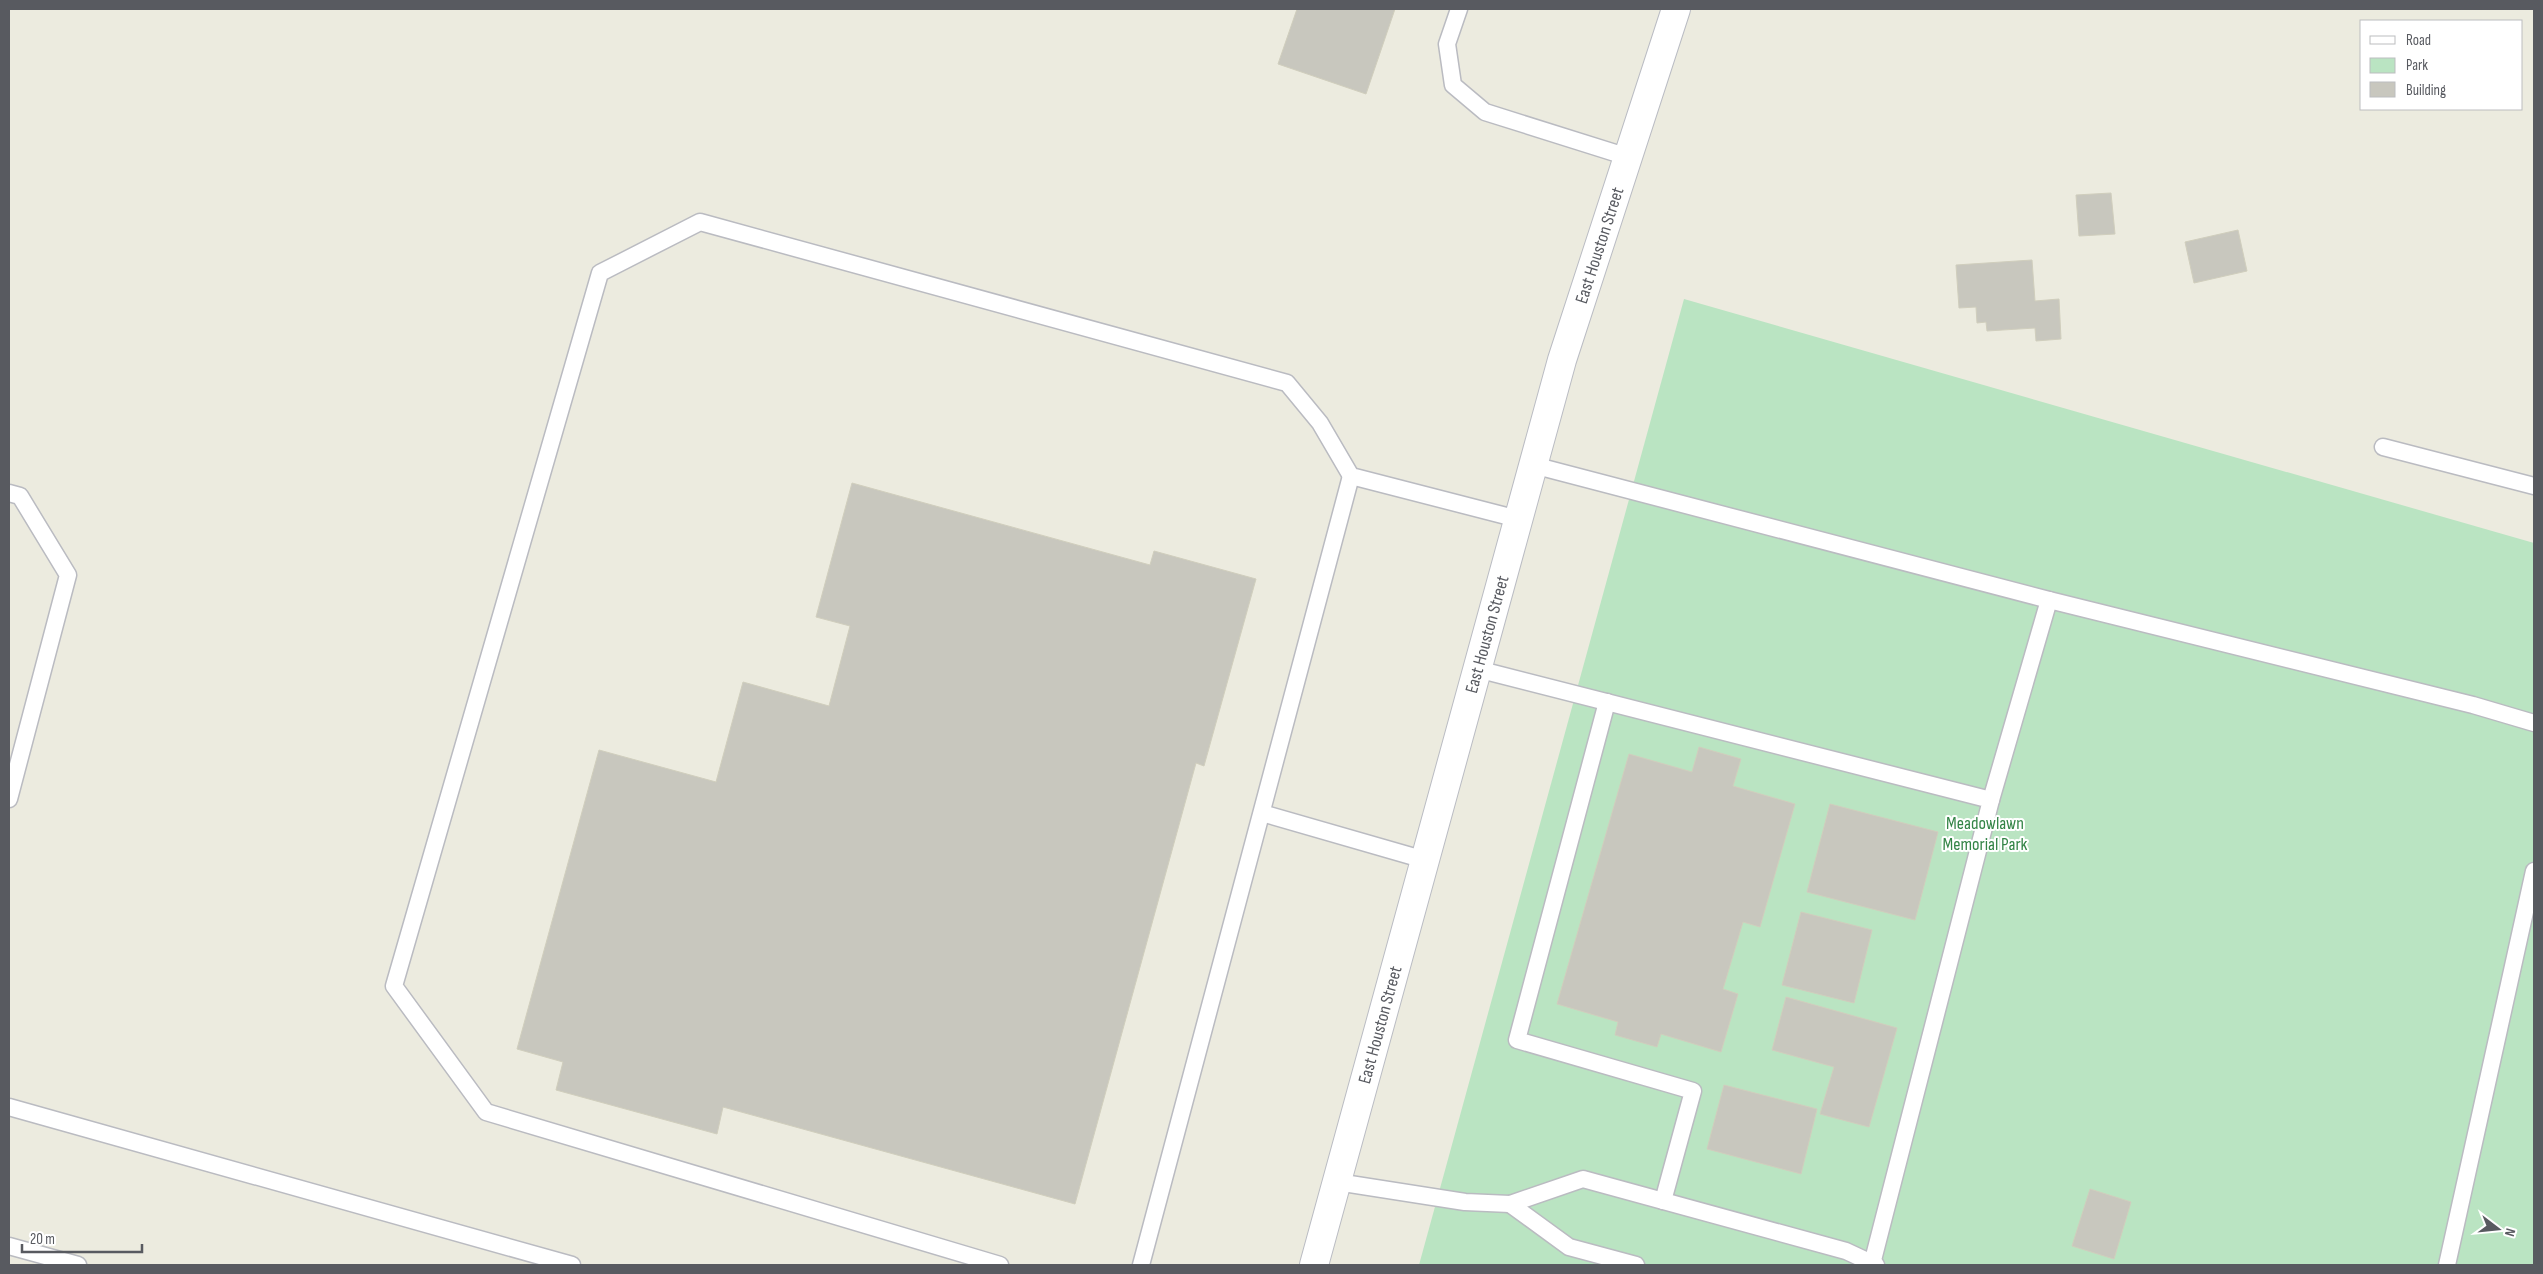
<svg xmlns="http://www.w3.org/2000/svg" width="2543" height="1274" font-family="'Sofia Sans Condensed',sans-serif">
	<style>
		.green { fill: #bae4c2 }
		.building { fill: #c8c7be; stroke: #d0cebd }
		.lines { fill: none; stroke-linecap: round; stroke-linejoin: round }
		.service-casing { stroke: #babbc1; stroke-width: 19 }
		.secondary-casing { stroke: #babcc3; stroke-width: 30 }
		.service { stroke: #fff; stroke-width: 16 }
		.secondary { stroke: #fff; stroke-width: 28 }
		.labels { text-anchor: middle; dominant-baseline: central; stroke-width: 4; stroke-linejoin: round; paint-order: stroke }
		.street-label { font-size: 18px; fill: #585a60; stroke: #fff }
		.park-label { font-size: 18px; fill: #338446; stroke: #fff }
	</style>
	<rect width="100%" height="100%" fill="#ecebdf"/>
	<!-- green -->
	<polygon class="green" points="1684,299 2534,543 2534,1265 1419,1265"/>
	<!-- building -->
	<g class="building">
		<polygon points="1297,9 1395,9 1366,94 1278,64"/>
		<polygon points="2111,193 2115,234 2079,236 2076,195"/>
		<polygon points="2238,230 2247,271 2194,283 2185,242"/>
		<polygon points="2032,260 2035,301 2059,299 2061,339 2036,341 2035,328 1987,331 1986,322 1977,323 1976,307 1959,308 1956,265"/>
		<polygon points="852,483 1150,565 1154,551 1256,579 1204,766 1196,763 1075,1204 723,1107 717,1134 556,1090 563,1062 517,1049 599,750 716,782 743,682 829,706 850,626 816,617"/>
		<polygon points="1699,747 1741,759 1733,786 1795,804 1760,927 1743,922 1723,989 1738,994 1721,1052 1661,1034 1657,1047 1615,1035 1618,1022 1557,1004 1629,754 1692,772"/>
		<polygon points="1830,804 1938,832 1915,920 1807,892"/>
		<polygon points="1801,912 1872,930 1854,1003 1782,985"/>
		<polygon points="1786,997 1897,1028 1869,1127 1820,1114 1834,1067 1772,1050"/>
		<polygon points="1724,1085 1817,1109 1801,1174 1707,1149"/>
		<polygon points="2090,1189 2131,1202 2114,1259 2072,1246"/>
	</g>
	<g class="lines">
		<!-- service casing -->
		<g class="service-casing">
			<g id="service">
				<polyline points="1459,9 1447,44 1453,85 1485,112 1628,157"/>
				<polyline points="2383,447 2534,486"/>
				<polyline points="1533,465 2049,600 2473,705 2534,723"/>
				<polyline points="9,493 20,496 68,575 9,799"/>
				<polyline points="1477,669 1991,800 1872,1264"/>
				<polyline points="1607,702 1517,1040 1693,1091 1663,1201"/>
				<polyline points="1991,800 2049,600"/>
				<polyline points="1262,813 1425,860"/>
				<polyline points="9,1107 572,1265"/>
				<polyline points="1337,1182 1465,1202 1510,1204 1583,1179 1846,1251 1876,1265"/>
				<polyline points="1510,1204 1569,1247 1636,1265"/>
				<polyline points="9,1246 78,1265"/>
				<polyline points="1000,1265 486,1112 394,986 600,273 700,222 1287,383 1320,423 1351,476 1518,519"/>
				<polyline points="1141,1265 1351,476"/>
				<polyline points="2447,1265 2534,871"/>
			</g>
		</g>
		<!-- secondary casing -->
		<g class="secondary-casing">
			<g id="secondary">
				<path id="s1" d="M1314,1265l248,-905 114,-351"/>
			</g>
		</g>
		<!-- service -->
		<use href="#service" class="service"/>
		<!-- secondary -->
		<use href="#secondary" class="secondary"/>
	</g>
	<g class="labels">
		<!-- street labels -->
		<g class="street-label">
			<text stroke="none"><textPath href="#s1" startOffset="1059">East Houston Street</textPath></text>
			<text stroke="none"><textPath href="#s1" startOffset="654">East Houston Street</textPath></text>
			<text stroke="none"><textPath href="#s1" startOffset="249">East Houston Street</textPath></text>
		</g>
		<!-- park labels -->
		<g class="park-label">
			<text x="1985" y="823">Meadowlawn<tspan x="1985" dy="21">Memorial Park</tspan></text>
		</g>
	</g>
	<!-- border -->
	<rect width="2543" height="1274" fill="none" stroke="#585a60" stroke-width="20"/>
	<!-- legend -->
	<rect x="2360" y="20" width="162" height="90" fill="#ffffff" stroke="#bcbdbf"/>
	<rect x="2370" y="36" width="25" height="8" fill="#ffffff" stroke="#bcbdbf"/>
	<text x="2406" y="45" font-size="15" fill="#585a60">Road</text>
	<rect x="2370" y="58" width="25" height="15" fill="#bae4c2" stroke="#bcbdbf"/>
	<text x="2406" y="70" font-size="15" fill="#585a60">Park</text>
	<rect x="2370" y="82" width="25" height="15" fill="#c8c7be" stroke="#bcbdbf"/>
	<text x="2406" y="95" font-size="15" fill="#585a60">Building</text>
	<!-- north arrow -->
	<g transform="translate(2498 1229) rotate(106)" stroke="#ffffff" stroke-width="4" paint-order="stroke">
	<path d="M0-4L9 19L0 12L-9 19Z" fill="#585a60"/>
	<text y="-8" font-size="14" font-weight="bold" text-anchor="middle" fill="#585a60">N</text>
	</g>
	<!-- scale -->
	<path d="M22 1244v8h120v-8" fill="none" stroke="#585a60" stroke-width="2.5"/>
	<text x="30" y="1244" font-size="15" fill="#585a60" stroke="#ffffff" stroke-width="4" paint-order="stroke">20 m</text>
</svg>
